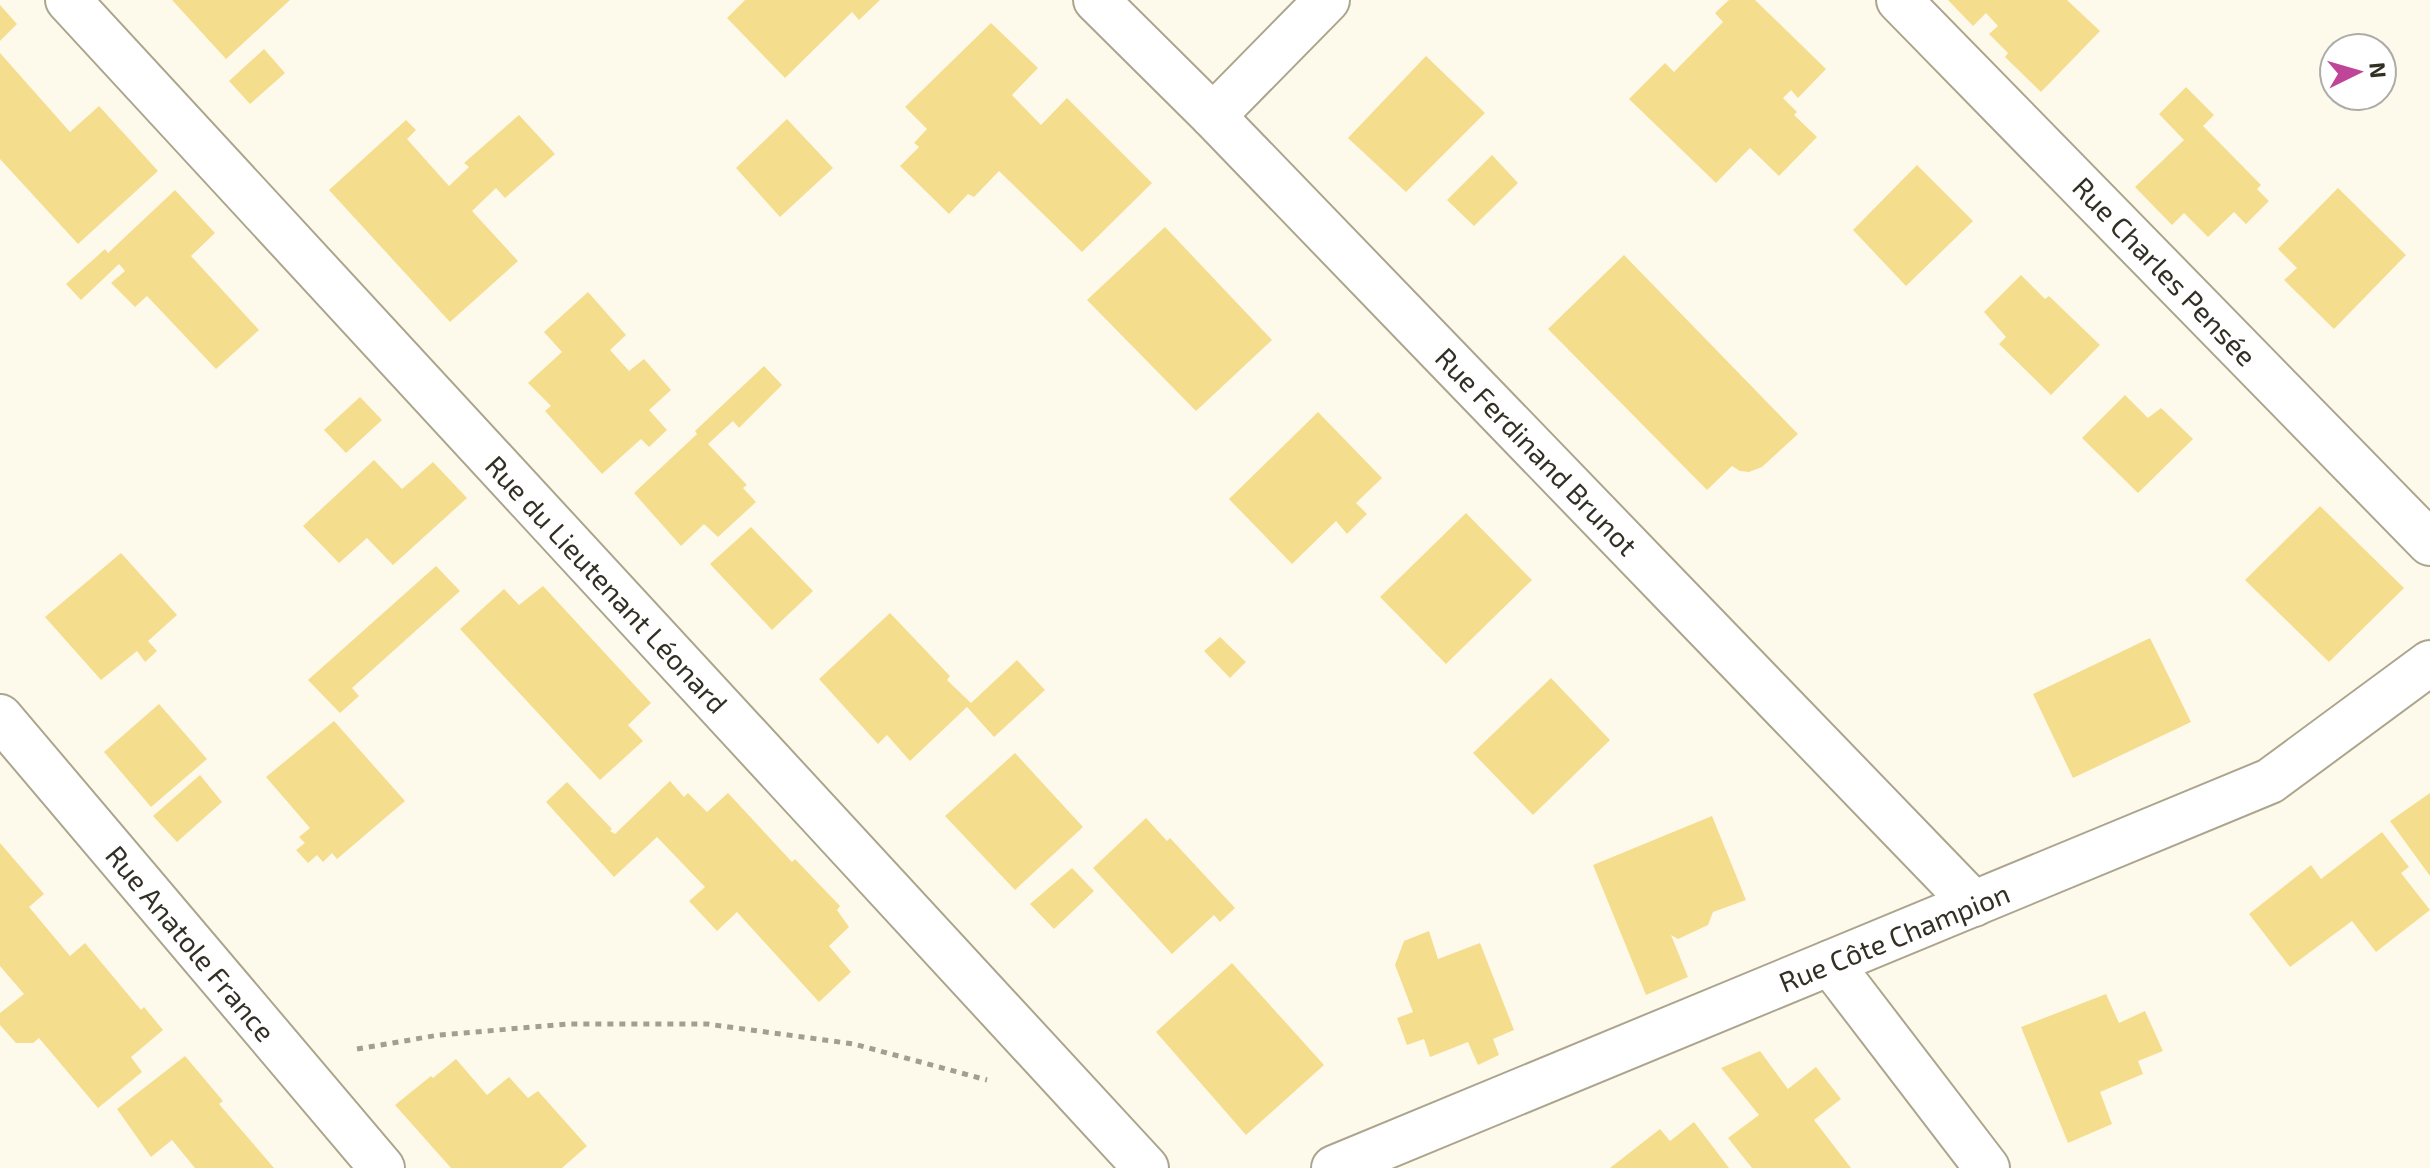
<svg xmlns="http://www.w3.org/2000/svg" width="2430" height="1168" font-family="'Exo 2',sans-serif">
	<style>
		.building { fill: #f5dd8e }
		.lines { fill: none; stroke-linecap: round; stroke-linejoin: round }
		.minor-casing { stroke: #aca58e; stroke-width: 48 }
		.path { stroke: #a29e92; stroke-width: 5; stroke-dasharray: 6 6; stroke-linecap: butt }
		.minor { stroke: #fff; stroke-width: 44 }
		.labels { text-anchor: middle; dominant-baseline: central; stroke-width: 7; stroke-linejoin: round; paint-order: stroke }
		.street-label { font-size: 28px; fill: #322f25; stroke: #fff }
	</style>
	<rect width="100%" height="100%" fill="#fefaeb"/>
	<!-- building -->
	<g class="building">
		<polygon points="172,0 290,0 226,59"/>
		<polygon points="745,0 880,0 859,20 852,12 785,78 727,18"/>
		<polygon points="1729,0 1755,0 1826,69 1798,98 1791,90 1783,98 1797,112 1794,115 1817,137 1779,176 1750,148 1716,183 1629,99 1665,63 1674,72 1723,22 1715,13"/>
		<polygon points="1948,0 2067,0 2100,31 2041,92 2005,57 2008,53 1989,34 1998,26 1986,13 1973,26"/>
		<polygon points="0,5 17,24 0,41"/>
		<polygon points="991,23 1038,68 1012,95 1041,125 1067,98 1152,183 1082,252 999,171 974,197 968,194 949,214 900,166 919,147 914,143 927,129 905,107"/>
		<polygon points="264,49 285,73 250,104 229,81"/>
		<polygon points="0,53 70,132 99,106 158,171 78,244 0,159"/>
		<polygon points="1426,56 1485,113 1406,192 1348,138"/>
		<polygon points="2382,62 2394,72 2382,85"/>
		<polygon points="2186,87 2214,115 2203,126 2261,185 2257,189 2269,201 2246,224 2234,212 2208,237 2184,213 2172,225 2135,187 2184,140 2159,114"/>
		<polygon points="519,115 555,154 505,198 496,188 472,211 518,261 450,322 329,190 406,120 416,130 407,139 449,186 469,167 464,163"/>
		<polygon points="787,119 833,168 780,217 736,168"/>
		<polygon points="1492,155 1518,183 1474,226 1447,200"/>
		<polygon points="1917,165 1973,221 1906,286 1853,230"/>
		<polygon points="2338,188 2406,255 2334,329 2284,280 2297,268 2278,249"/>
		<polygon points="175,190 215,233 191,256 259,330 216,369 147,296 135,307 111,283 125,271 119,264 81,300 66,284 105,249 108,253"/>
		<polygon points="1165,227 1272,340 1196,411 1087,300"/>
		<polygon points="1624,255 1798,434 1762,467 1749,472 1740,471 1732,466 1707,490 1548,329"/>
		<polygon points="2021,275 2045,299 2049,296 2100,345 2051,395 1999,344 2006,337 1984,312"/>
		<polygon points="588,292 626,335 610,350 629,371 644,359 671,390 649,410 667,430 649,447 641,439 602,474 545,411 551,406 528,383 562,352 544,332"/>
		<polygon points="764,366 782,385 739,428 733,421 708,444 747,485 743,488 756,502 718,537 704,524 681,546 634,493 697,434 695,431"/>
		<polygon points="2125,395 2148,418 2161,408 2193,439 2138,493 2082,438"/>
		<polygon points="360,397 382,420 346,453 324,430"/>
		<polygon points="1318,412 1382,478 1356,503 1367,514 1347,534 1336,521 1292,564 1229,499"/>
		<polygon points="374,460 402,489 433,462 467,498 393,565 367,538 339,563 303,526"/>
		<polygon points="2320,506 2404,588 2329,662 2245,580"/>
		<polygon points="1466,513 1532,580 1446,664 1380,597"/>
		<polygon points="751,527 813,591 772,630 710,564"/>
		<polygon points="121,553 177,615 148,641 157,651 145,662 137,651 101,680 45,617"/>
		<polygon points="436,566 460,591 352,688 359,696 340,713 308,680"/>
		<polygon points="543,586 651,703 628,725 643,741 600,780 460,629 504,589 519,605"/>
		<polygon points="890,613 950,676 947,680 971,703 1017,660 1045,690 994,737 967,707 910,761 887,735 878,744 819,679"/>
		<polygon points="1220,637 1246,662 1230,678 1204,651"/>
		<polygon points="2150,638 2191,722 2073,778 2033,694"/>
		<polygon points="1551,678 1610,740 1533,815 1473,753"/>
		<polygon points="159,704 207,759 151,807 104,752"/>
		<polygon points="334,721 405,801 337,859 332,853 323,862 317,855 308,863 296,850 305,843 299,837 310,828 266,777"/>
		<polygon points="1015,753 1083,827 1015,890 945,816"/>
		<polygon points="200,775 222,802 177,842 153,816"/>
		<polygon points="670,781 684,797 688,793 707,812 728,793 792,862 795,859 840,906 837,910 849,927 829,946 851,972 819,1002 737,912 717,931 689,901 705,887 657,837 614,877 546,802 567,782 612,829 610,831 615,834"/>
		<polygon points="2430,793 2430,876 2390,821"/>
		<polygon points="1712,816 1746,900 1713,912 1708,925 1678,939 1671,935 1688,977 1646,995 1593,865"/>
		<polygon points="1146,818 1167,841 1170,838 1235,908 1220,922 1214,915 1172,954 1093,868"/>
		<polygon points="2382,832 2409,867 2401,873 2430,910 2376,952 2352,921 2290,967 2249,914 2311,865 2321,879"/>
		<polygon points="0,843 44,894 29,907 70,956 85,943 141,1010 144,1007 163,1030 131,1057 142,1072 98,1108 39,1038 33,1043 16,1043 0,1025 0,1013 24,994 0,966"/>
		<polygon points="1072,868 1094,891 1054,929 1030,904"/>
		<polygon points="1429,931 1438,959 1480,943 1514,1030 1493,1039 1499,1055 1478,1065 1468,1042 1430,1057 1424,1039 1407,1045 1397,1018 1413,1012 1395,965 1404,941"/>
		<polygon points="1232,963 1324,1065 1246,1135 1156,1032"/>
		<polygon points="2106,994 2119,1023 2145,1011 2163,1051 2138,1061 2143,1074 2100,1092 2112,1124 2068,1143 2021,1027"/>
		<polygon points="1760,1051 1788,1089 1816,1067 1841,1099 1814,1120 1851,1168 1752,1168 1728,1138 1759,1115 1721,1068"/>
		<polygon points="185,1056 223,1101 219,1104 274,1168 195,1168 172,1140 151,1157 117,1109"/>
		<polygon points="456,1059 487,1095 509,1077 528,1098 538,1091 587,1146 562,1168 451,1168 395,1105 431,1076 433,1078"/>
		<polygon points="1694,1122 1729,1168 1610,1168 1660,1129 1670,1141"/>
	</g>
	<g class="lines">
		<!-- minor casing -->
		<g class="minor-casing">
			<g id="minor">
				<polyline points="68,0 1146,1168"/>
				<polyline points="1096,0 1213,116 1974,904"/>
				<polyline points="1899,0 2430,543"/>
				<polyline points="1213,116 1327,0"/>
				<polyline points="0,717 382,1168"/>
				<polyline points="1830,963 1987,1168"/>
				<polyline points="1334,1168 2270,781 2430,663"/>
			</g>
		</g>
		<!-- path -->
		<polyline class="path" points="357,1049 439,1035 569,1024 707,1024 854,1044 987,1080"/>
		<!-- minor -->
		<use href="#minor" class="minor"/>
	</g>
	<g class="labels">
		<!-- street labels -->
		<g class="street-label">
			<text transform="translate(2165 271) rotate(46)">Rue Charles Pensée</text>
			<text transform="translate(1537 451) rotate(46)">Rue Ferdinand Brunot</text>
			<text transform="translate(607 584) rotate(47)">Rue du Lieutenant Léonard</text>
			<text transform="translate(1894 937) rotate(-22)">Rue Côte Champion</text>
			<text transform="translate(191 943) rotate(50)">Rue Anatole France</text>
		</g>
	</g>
	<!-- north arrow -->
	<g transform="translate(2358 72) rotate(85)"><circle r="38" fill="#ffffff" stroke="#adaca8" stroke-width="2"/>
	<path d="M0-6L14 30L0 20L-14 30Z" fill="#bf4598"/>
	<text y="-12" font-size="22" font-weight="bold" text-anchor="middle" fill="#322f25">N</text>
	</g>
</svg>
